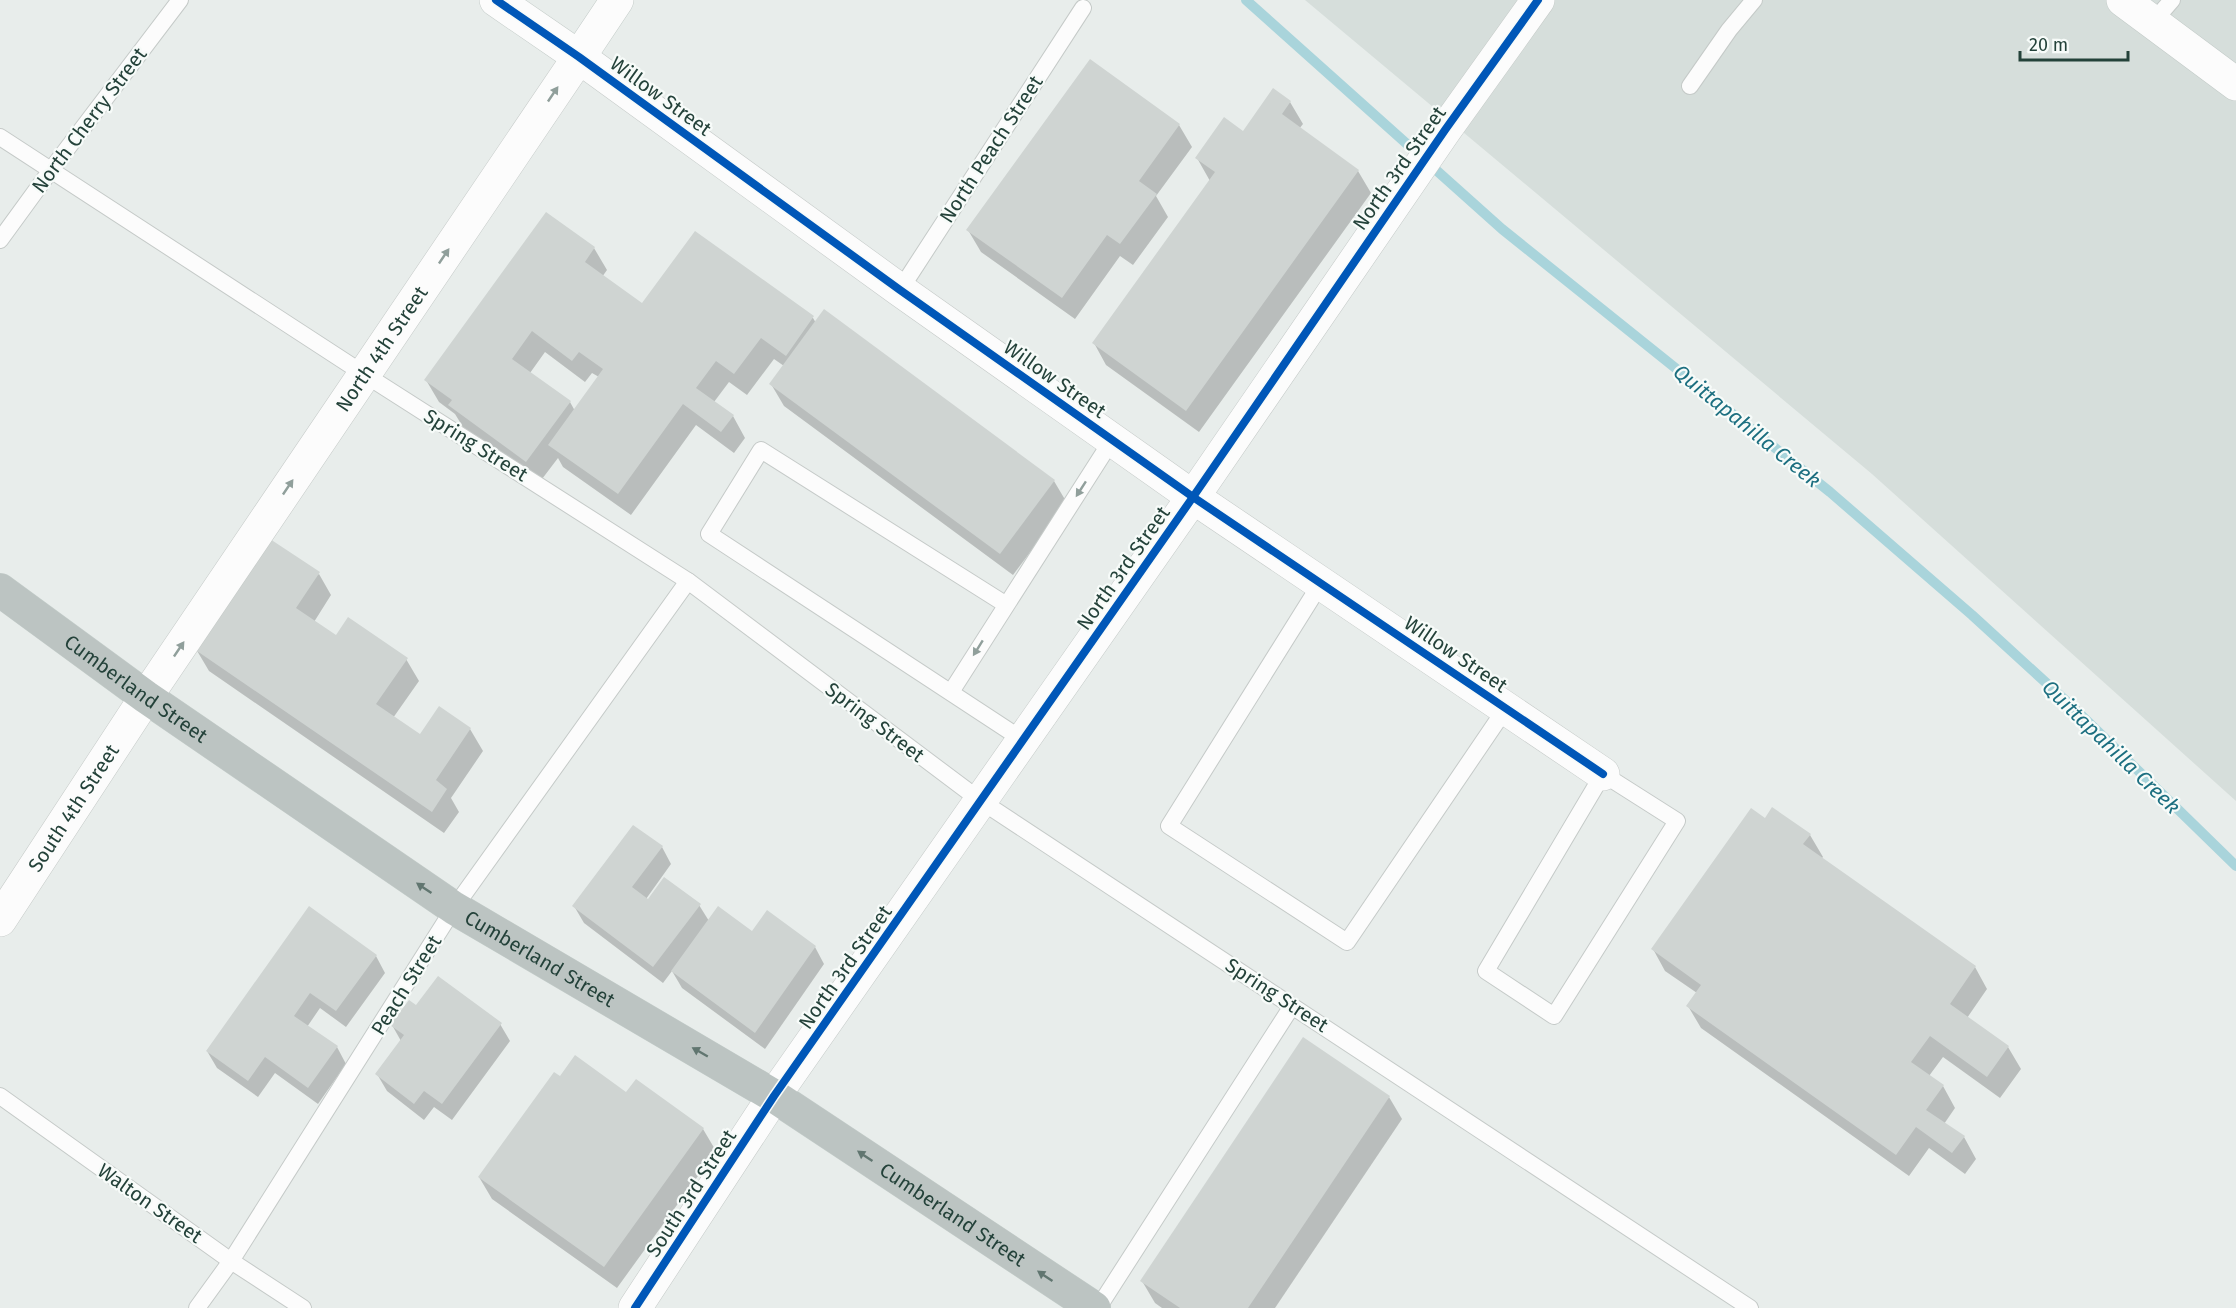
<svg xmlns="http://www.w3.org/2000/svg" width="2236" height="1308" font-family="'Fira Sans',sans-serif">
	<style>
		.built { fill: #d6dedb }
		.shadow { fill: #0003; fill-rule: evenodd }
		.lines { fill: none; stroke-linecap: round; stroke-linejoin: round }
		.stream { stroke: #a9d4db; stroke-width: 10 }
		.building { fill: #cfd4d2 }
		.lane-casing { stroke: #c5cac8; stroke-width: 18 }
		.street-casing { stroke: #c5cac8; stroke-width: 34 }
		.secondary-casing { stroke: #c3cbc8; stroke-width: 34 }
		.highway-casing { stroke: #c3ccc9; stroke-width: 34 }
		.lane { stroke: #fcfcfc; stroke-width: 16 }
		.street { stroke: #fcfcfc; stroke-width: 33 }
		.secondary { stroke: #fcfcfc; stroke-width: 33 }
		.highway { stroke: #bcc4c2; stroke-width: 33 }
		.cycleway-casing { stroke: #f7fbf9; stroke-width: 11 }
		.cycleway { stroke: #0057b8; stroke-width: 8 }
		.oneway { fill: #909f9b }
		.oneway2 { fill: #617670 }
		.labels { text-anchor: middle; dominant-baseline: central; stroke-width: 4.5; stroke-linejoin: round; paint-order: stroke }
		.street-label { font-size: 20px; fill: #24423a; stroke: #f7fbf9 }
		.water-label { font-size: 21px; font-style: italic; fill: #1c6f80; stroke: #f7fbf9 }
	</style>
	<rect width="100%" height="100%" fill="#e8edeb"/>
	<!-- built -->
	<polygon class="built" points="1305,0 2236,0 2236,801 1872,474"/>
	<!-- shadow -->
	<g class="shadow">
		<polygon points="1090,61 1179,125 1192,147 1156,196 1168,217 1133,265 1120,256 1075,319 981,252 968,230"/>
		<polygon points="1290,102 1303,124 1299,129 1358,171 1371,193 1199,432 1106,365 1094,343 1210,181 1197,158 1243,133"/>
		<path d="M594,248l13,22 -5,7 41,29 170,12 3,5 238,158 13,22 -54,72 -229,-169 -13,-22 13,-18 -10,-7 -27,36 -18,-13 -15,20 19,14 12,22 -11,15 -38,-28 -65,90 -68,-48 -5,-9 -19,25 -76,-56 -8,-13 -16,-12 -13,-22zM545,352l40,30 7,-9 7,4 -24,34 -5,-9 -40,-29z"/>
		<polygon points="319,574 331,595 314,622 336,637 406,659 419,681 393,718 420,736 440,708 470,729 483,751 451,798 459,812 444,833 209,671 196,649"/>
		<polygon points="1765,820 1810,835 1823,857 1821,859 1975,967 1987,989 1967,1018 2008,1047 2021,1069 2000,1098 1943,1057 1929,1076 1943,1086 1955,1108 1944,1124 1964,1137 1976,1159 1965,1174 1929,1148 1909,1176 1701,1028 1688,1006 1697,993 1665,971 1653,949"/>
		<polygon points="662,847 671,864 646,899 648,901 699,905 709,921 815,947 824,964 765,1049 682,988 672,971 663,983 584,923 574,906"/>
		<polygon points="309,908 376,956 385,973 346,1027 320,1008 307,1027 337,1047 346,1064 318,1104 275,1073 258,1097 217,1068 207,1051"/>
		<polygon points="416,1007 500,1024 510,1041 452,1120 434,1107 424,1120 387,1091 377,1074 401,1041 392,1025"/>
		<polygon points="636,1081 703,1129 716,1151 617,1288 492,1199 479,1177 627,1094"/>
		<polygon points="1389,1097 1402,1119 1275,1308 1162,1308 1155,1303 1142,1281"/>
	</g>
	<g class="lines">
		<!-- stream -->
		<polyline class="stream" points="1246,0 1502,229 1830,492 1972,615 2077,711 2236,866"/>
	</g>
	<!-- building -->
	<g class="building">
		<polygon points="1090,59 1180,124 1139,181 1157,194 1120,244 1107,235 1062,298 966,230"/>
		<polygon points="1273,88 1291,101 1282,114 1359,170 1186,411 1092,343 1215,172 1195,158 1224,117 1243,131"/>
		<polygon points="546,212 595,247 585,262 642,303 695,231 814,316 786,356 761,338 734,374 716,361 696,388 734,415 721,432 683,404 618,494 548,445 603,369 579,352 572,361 532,331 512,359 571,401 526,462 448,405 452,400 424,380"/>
		<polygon points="824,309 1055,480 1000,554 769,384"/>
		<polygon points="270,539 320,572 296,608 336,635 348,617 408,658 376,704 420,734 439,706 471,728 436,780 447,789 432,812 194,649"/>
		<polygon points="1772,807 1811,834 1803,844 1976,966 1950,1004 2009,1046 1987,1077 1930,1036 1911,1062 1944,1085 1926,1110 1965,1136 1952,1153 1916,1127 1896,1155 1686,1006 1701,985 1651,949 1751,808 1765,818"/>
		<polygon points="633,825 663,846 632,887 648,899 664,877 701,904 653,967 572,906"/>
		<polygon points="309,906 377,955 336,1011 310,993 294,1016 338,1046 308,1088 265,1057 248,1081 206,1051"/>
		<polygon points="718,906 752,931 767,910 816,946 755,1033 671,971"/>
		<polygon points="438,976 502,1023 442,1104 424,1091 414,1104 375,1074 404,1035 390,1025 409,1000 416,1005"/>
		<polygon points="1303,1037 1390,1096 1248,1308 1180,1308 1140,1281"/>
		<polygon points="575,1055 626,1092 636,1079 704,1128 604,1267 478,1177 554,1072 560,1076"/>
	</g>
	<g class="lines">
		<!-- lane casing -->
		<g class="lane-casing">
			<g id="lane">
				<polyline points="2152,23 2172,0"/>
				<polyline points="1690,86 1729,30 1754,0"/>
				<polyline points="0,137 364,374 688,581 981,801 1750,1308"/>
				<polyline points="0,240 51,170 180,0"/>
				<polyline points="900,290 1083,8"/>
				<polyline points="1321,583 1169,826 1347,942 1506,708"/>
				<polyline points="1005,604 761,450 709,534 1023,740"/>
				<polyline points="951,692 1112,440"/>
				<polygon points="1603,774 1677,821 1554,1016 1486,971"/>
				<polyline points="0,1096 231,1261 303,1308"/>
				<polyline points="197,1308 231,1261 454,908 688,581"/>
				<polyline points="1098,1308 1292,1006"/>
			</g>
		</g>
		<!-- street casing -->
		<g class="street-casing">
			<g id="street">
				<path id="s1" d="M0,920l146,-223 433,-640 321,233 293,207 410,277"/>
				<polyline points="635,1308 774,1096 1193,497 1445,130 1538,0"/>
			</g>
		</g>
		<!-- secondary casing -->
		<g class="secondary-casing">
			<g id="secondary">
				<polyline points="496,0 579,57 617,0"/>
				<polyline points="2123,0 2236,84"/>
			</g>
		</g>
		<!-- highway casing -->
		<g class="highway-casing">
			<g id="highway">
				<path id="s2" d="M0,590l146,107 308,211 320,188 320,212"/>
			</g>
		</g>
		<!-- lane -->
		<use href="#lane" class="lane"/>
		<!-- street -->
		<use href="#street" class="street"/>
		<!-- secondary -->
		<use href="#secondary" class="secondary"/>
		<!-- highway -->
		<use href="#highway" class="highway"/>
		<!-- cycleway casing -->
		<g class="cycleway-casing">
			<g id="cycleway">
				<polyline points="496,0 579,57 900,290 1193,497 1603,774"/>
				<polyline points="635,1308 774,1096 1193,497 1445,130 1538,0"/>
			</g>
		</g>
		<!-- cycleway -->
		<use href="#cycleway" class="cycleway"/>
	</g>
	<!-- one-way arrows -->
	<defs><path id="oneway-solid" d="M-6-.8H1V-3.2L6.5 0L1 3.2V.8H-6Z" transform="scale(1.5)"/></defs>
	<g class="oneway">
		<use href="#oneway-solid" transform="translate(553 94) rotate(-56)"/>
		<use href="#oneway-solid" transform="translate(444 256) rotate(-56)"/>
		<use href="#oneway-solid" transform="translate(288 487) rotate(-56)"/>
		<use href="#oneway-solid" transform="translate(1081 489) rotate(123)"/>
		<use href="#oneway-solid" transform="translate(978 648) rotate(122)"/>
		<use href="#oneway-solid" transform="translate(179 649) rotate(-56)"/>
	</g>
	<g class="oneway2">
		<use href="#oneway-solid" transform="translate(424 888) rotate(-146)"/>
		<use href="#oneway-solid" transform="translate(700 1052) rotate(-150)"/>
		<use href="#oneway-solid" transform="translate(865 1156) rotate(-146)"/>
		<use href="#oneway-solid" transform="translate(1045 1276) rotate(-146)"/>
	</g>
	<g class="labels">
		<!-- street labels -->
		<g class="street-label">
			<text transform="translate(661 96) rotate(36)">Willow Street</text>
			<text transform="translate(89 120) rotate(-53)">North Cherry Street</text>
			<text transform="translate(991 149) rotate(-57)">North Peach Street</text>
			<text transform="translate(1399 168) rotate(-55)">North 3rd Street</text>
			<text stroke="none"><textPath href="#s1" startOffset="687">North 4th Street</textPath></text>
			<text transform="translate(1055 379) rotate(35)">Willow Street</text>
			<text transform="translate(476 445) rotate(32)">Spring Street</text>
			<text transform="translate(1123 568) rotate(-55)">North 3rd Street</text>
			<text transform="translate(1456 654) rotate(34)">Willow Street</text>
			<text stroke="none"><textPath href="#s2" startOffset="168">Cumberland Street</textPath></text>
			<text transform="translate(875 722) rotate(37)">Spring Street</text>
			<text stroke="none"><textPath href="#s1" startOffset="134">South 4th Street</textPath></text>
			<text stroke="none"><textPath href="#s2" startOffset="654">Cumberland Street</textPath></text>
			<text transform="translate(845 967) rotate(-55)">North 3rd Street</text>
			<text transform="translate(406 985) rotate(-58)">Peach Street</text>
			<text transform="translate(1277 995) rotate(33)">Spring Street</text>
			<text transform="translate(691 1193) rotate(-57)">South 3rd Street</text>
			<text transform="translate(150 1203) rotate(35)">Walton Street</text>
			<text stroke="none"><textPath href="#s2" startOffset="1140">Cumberland Street</textPath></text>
		</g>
		<!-- water labels -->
		<g class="water-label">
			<text transform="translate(1747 426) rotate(39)">Quittapahilla Creek</text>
			<text transform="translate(2111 747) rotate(44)">Quittapahilla Creek</text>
		</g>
	</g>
	<!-- scale -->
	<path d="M2020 51v9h108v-9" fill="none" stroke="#24423a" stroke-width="3"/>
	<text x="2029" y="51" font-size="18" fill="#24423a" stroke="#f7fbf9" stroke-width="4.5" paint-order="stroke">20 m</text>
</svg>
